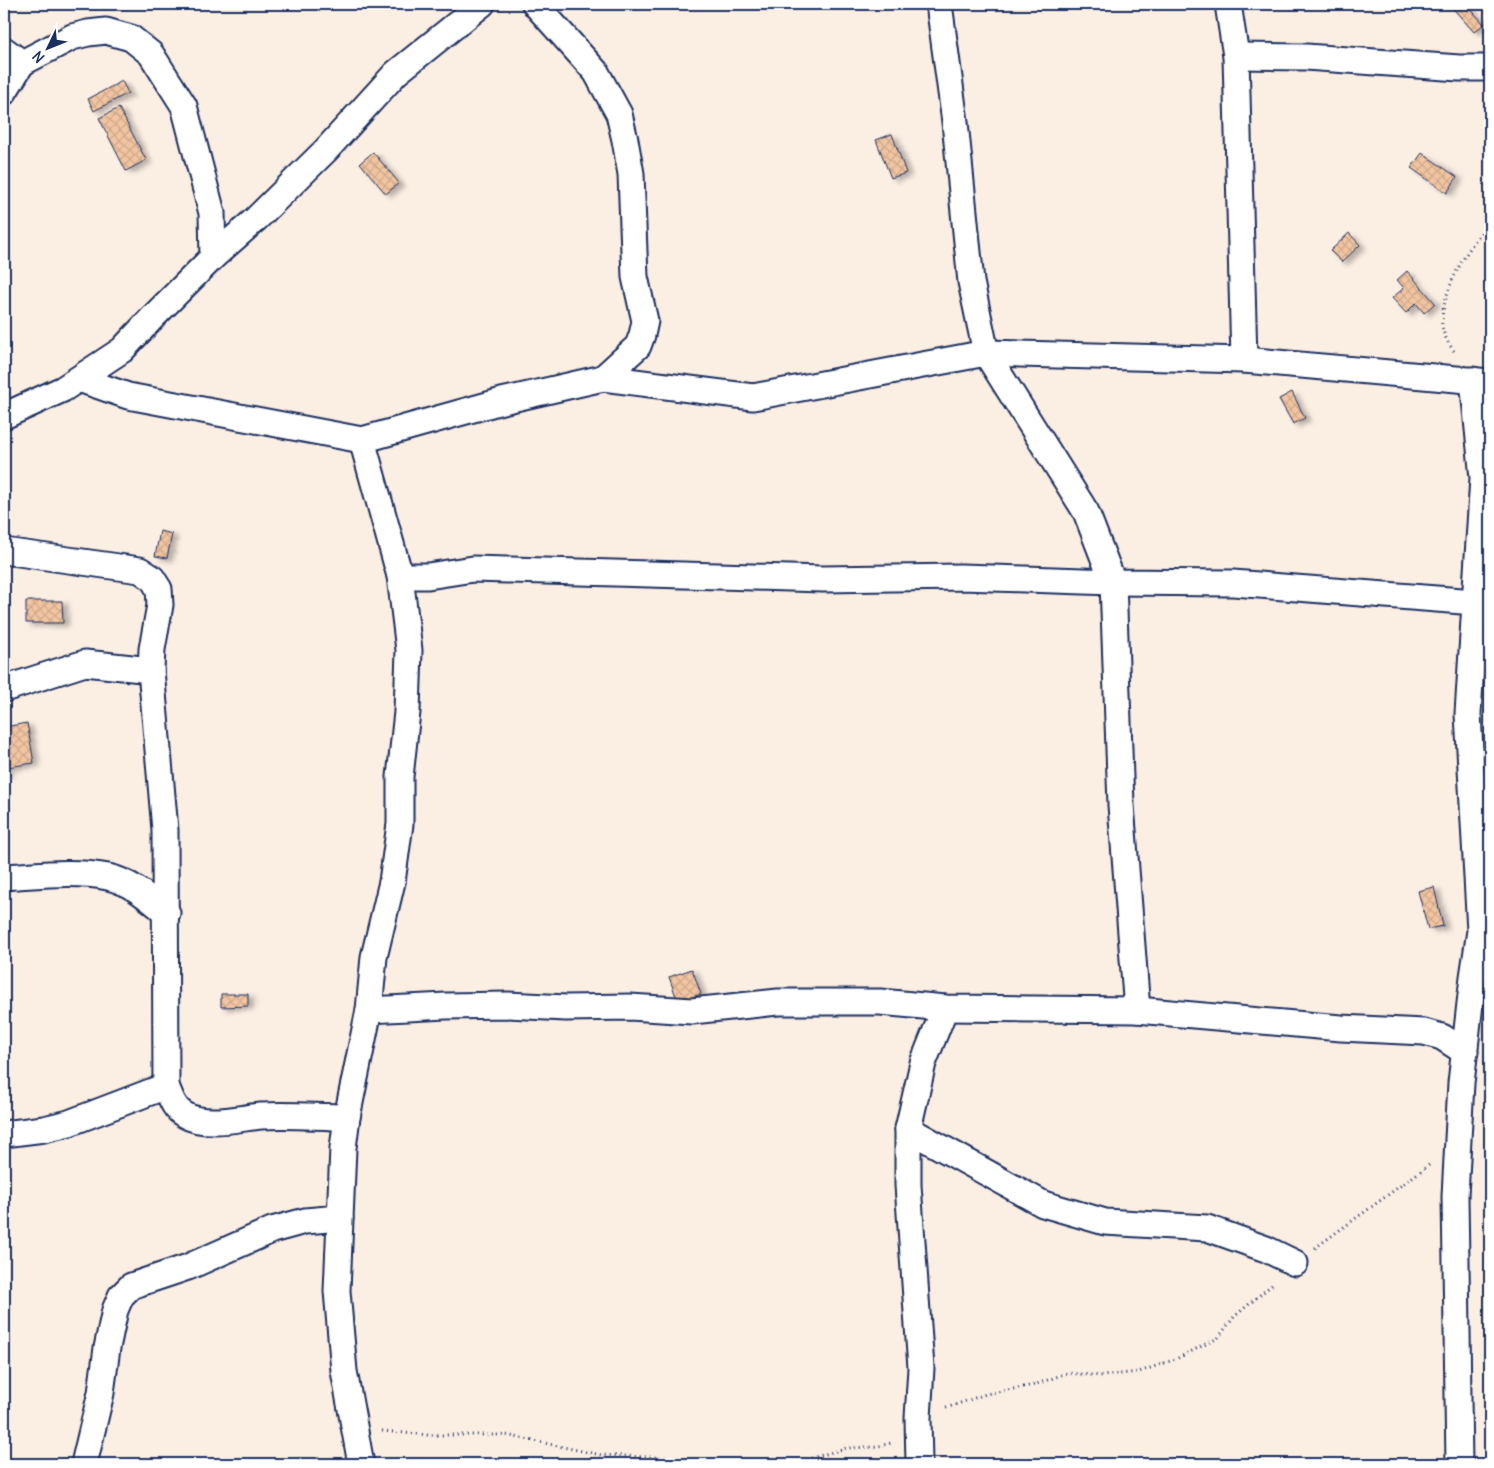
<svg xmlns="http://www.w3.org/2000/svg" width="1494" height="1468" font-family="Delius,sans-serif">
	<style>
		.building { fill: url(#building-cross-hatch); stroke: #1b2f5e; filter: url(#shadow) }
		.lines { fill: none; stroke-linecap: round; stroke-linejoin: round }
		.minor-casing { stroke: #1b2f5e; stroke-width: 29 }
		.path { stroke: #1b2f5e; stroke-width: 3; stroke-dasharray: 1 4; stroke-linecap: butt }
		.minor { stroke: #fff; stroke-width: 25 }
	</style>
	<defs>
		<pattern id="building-cross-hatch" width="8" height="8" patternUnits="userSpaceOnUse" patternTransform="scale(1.25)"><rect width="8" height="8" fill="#f2c5a1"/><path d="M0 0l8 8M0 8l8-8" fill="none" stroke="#cfaa8d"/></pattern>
		<filter id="shadow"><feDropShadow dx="5.5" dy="3" stdDeviation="2.5" flood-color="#0004"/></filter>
	</defs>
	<rect width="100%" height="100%" fill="#fbeee3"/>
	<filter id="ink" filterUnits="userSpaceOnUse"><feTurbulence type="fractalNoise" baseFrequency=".02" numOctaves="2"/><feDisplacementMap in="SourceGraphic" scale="10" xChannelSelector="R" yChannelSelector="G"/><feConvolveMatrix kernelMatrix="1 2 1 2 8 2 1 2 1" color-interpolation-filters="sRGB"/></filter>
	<g filter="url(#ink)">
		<!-- building -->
		<g class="building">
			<polygon points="1449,4 1466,4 1484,24 1474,32"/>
			<polygon points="122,81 128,93 94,111 88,99"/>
			<polygon points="119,108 146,160 126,171 99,118"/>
			<polygon points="892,134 906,173 891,178 876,140"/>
			<polygon points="373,152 399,183 386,194 360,163"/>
			<polygon points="1422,153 1457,177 1447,193 1411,168"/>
			<polygon points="1349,233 1360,245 1342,262 1330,251"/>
			<polygon points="1407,271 1435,303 1424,313 1416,303 1406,313 1392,298 1404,288 1397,280"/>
			<polygon points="1292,392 1305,418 1293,424 1279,399"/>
			<polygon points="160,531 172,534 167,558 155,556"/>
			<polygon points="26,601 62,601 63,623 26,623"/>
			<polygon points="27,723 34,763 7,767 8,773 4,774 4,727"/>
			<polygon points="1434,887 1443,926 1428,929 1418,891"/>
			<polygon points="692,969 701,994 678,1002 669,977"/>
			<polygon points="221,994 248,994 248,1006 221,1007"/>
		</g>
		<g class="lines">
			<!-- minor casing -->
			<g class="minor-casing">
				<g id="minor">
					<polyline points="535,4 596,72 619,114 625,140 631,174 635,277 645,321 642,335 638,346 603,378"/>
					<polyline points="939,4 955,122 971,282 986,353 1086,512 1113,582 1121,805 1137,1010"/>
					<polyline points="1228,4 1236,56 1244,360"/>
					<polyline points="4,50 22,63 72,37 88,33 106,31 131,38 151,54 184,106 212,213 213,257 154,316 122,350 63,389 4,416"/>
					<polyline points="1236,56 1306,57 1459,68 1490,68"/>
					<polyline points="4,92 22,63"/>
					<polyline points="213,257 257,218 326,150 396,73 482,4"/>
					<polyline points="79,379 128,396 362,440 502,401 603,378 753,397 986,353 1244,360 1490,382"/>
					<path d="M4,551l136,19 12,8 7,11 1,16 -8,44 -1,21 14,160 1,256c5,12 8,23 19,29 20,12 54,3 76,1 28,-2 58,1 86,1"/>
					<polyline points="400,576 428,576 473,569 823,579 961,577 1113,582 1233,583 1475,602"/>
					<polyline points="4,689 85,663 151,670"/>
					<path d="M4,877c34,-2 71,-7 104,0 23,5 42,22 59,36"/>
					<polyline points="369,1010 446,1006 508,1005 566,1008 630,1007 692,1011 778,1002 880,1002 945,1008 1137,1010 1341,1028 1424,1032 1442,1037 1465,1052"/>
					<polyline points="908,1129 1043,1204 1105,1222 1207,1228 1266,1249 1295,1263"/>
					<polyline points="4,1134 44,1129 69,1123 166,1086"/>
					<polyline points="84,1464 101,1393 107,1348 115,1310 121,1296 131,1286 188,1267 272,1230 305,1221 340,1218"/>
					<polyline points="361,1464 344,1371 337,1291 343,1148 347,1117 369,1010 374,957 392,882 400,824 400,777 407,712 409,650 400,576 362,440"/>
					<polyline points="919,1464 918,1418 921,1368 908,1185 908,1129 923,1063 945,1008"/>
					<polyline points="1459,1464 1455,1196 1461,1083 1473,977 1480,931 1468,714 1483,478 1473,380"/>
				</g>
			</g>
			<!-- path -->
			<g class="path">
				<path d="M1454,351c-7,-9 -13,-20 -12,-32 2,-31 26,-74 48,-96"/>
				<polyline points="1315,1248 1429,1165"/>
				<polyline points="946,1408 986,1394 1034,1385 1067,1373 1102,1376 1139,1372 1176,1359 1218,1338 1234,1317 1274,1283"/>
				<polyline points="382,1431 428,1435 506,1435 601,1455 671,1458 736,1464"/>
				<polyline points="792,1464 846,1448 875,1447 891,1443"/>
			</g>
			<!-- minor -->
			<use href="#minor" class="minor"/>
		</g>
	</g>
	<!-- margin -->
	<rect width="1494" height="1468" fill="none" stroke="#fff" stroke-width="20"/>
	<rect x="10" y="10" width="1474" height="1448" fill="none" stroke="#1b2f5e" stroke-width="2" filter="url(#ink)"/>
	<!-- north arrow -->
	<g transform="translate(48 48) rotate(227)" stroke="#ffffff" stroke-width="4" paint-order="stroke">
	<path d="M0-4L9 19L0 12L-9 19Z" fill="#1b2f5e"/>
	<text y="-8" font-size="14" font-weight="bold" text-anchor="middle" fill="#1b2f5e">N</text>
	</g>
</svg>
